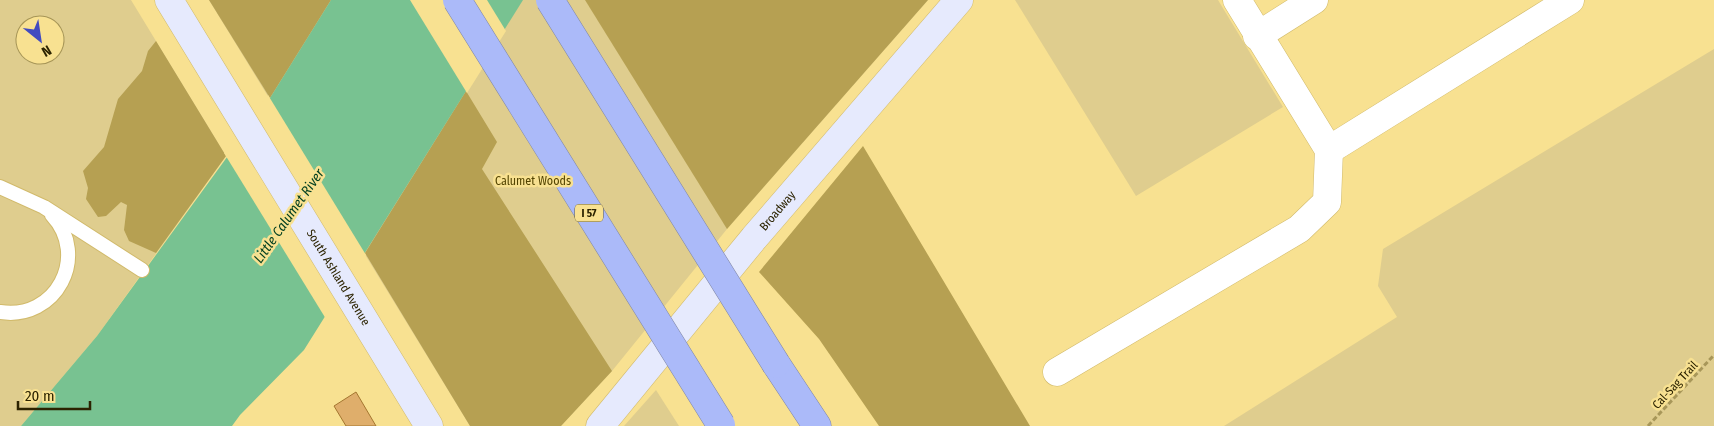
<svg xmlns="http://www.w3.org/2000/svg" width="1714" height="426" font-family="'Fira Sans Condensed',sans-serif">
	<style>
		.green { fill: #dfcd8e; fill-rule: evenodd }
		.forest { fill: #b6a052 }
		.water { fill: #78c291 }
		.pier { fill: #f8e191 }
		.building { fill: #dfae6b; stroke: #a47630 }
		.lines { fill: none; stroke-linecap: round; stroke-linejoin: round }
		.lane-casing { stroke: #d1ba6b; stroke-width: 16 }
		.street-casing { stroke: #d1ba6b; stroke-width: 29 }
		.secondary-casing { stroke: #d1ba6b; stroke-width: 29 }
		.highway-casing { stroke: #7f85a2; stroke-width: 29 }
		.path { stroke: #a89759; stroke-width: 3; stroke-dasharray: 5 2.5; stroke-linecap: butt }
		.lane { stroke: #fff; stroke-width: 14 }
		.street { stroke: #fff; stroke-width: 28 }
		.secondary { stroke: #e6eafd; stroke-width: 28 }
		.highway { stroke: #abbaf9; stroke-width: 28 }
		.highway-bridge-casing { stroke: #7f85a2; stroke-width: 29; stroke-linecap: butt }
		.highway-bridge { stroke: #abbaf9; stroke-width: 28 }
		.labels { text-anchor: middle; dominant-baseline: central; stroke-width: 5; stroke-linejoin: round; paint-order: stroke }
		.shield { fill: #f8e191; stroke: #695c2c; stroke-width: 1 }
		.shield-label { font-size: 11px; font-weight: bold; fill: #2c2301 }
		.park-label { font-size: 12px; fill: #534401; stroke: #f8e191 }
		.street-label { font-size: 12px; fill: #2c2301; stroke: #f8e191 }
		.water-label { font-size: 14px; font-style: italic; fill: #013e1f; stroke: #f8e191 }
	</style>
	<rect width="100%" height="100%" fill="#f8e191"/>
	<!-- green -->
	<g class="green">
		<path d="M0,0h131l95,156 -129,180 -76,90h-21zM25,25h30v30h-30z"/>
		<polygon points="209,0 928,0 727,229 612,371 561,426 470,426"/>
		<polygon points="1015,0 1218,0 1283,107 1136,196"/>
		<polygon points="1714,49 1714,426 1224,426 1397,317 1378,286 1383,249"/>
		<polygon points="656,390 679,426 624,426"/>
	</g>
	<!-- forest -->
	<g class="forest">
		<polygon points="209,0 331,0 270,98"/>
		<polygon points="585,0 928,0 727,229"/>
		<polygon points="156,41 226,156 156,253 129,241 124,230 127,205 121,202 106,216 98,217 86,199 88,188 83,171 104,147 118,99 142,71 148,51"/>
		<polygon points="466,91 497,142 482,169 612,371 561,426 470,426 365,253"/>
		<polygon points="863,146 1030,426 879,426 819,339 759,272"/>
	</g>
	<!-- water -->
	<polygon class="water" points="331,0 523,0 304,350 240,415 232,426 21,426 97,336 270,98"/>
	<!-- pier -->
	<g class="pier">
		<polygon points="410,0 487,0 506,31 467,93"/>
		<polygon points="268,95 366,255 326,319 224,153"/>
	</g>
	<!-- building -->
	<polygon class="building" points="356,392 376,426 346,426 334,406"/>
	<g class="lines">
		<!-- lane casing -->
		<g class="lane-casing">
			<g id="lane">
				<polyline points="0,187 44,207 142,270"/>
				<path d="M0,312c56,9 90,-56 52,-97"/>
			</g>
		</g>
		<!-- street casing -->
		<g class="street-casing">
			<g id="street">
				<polyline points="1257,36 1314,0"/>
				<polyline points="1329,150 1570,0"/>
				<polyline points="1057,372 1299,229 1327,202 1329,150 1237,0"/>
			</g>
		</g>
		<!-- secondary casing -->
		<g class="secondary-casing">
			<g id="secondary">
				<path id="s1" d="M169,0l260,426"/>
				<path id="s2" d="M600,426l154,-188 205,-238"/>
			</g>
		</g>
		<!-- highway casing -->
		<g class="highway-casing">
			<polyline id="highway" points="776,364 817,426"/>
		</g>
		<!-- path -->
		<polyline class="path" points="1648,426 1714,355"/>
		<!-- lane -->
		<use href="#lane" class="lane"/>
		<!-- street -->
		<use href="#street" class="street"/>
		<!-- secondary -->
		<use href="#secondary" class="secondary"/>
		<!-- highway -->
		<use href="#highway" class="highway"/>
		<!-- highway-bridge casing -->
		<g class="highway-bridge-casing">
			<g id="highway-bridge">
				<polyline points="457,0 721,425"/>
				<polyline points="550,0 776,364"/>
			</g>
		</g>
		<!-- highway-bridge -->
		<use href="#highway-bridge" class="highway-bridge"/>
	</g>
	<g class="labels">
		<!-- shield labels -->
		<rect class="shield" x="575" y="204.5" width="28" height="17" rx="4"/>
		<g class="shield-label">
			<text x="589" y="213">I 57</text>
		</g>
		<!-- park labels -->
		<g class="park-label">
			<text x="533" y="181">Calumet Woods</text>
		</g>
		<!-- street labels -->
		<g class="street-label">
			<text stroke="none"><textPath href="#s2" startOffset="279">Broadway</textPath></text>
			<text stroke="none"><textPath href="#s1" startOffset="325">South Ashland Avenue</textPath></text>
			<text transform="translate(1675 385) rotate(-47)">Cal-Sag Trail</text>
		</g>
		<!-- water labels -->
		<g class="water-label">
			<text transform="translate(289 216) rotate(-55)">Little Calumet River</text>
		</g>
	</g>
	<!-- north arrow -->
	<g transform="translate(40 40) rotate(150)"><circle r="24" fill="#f8e191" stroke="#a69557"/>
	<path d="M0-4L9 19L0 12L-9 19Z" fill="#424bc0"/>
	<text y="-8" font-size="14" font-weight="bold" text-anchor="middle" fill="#2c2301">N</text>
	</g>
	<!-- scale -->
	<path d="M18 401v8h72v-8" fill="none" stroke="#2c2301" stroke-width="2.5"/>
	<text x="25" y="401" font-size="15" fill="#2c2301" stroke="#f8e191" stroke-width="4" paint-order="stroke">20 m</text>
</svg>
